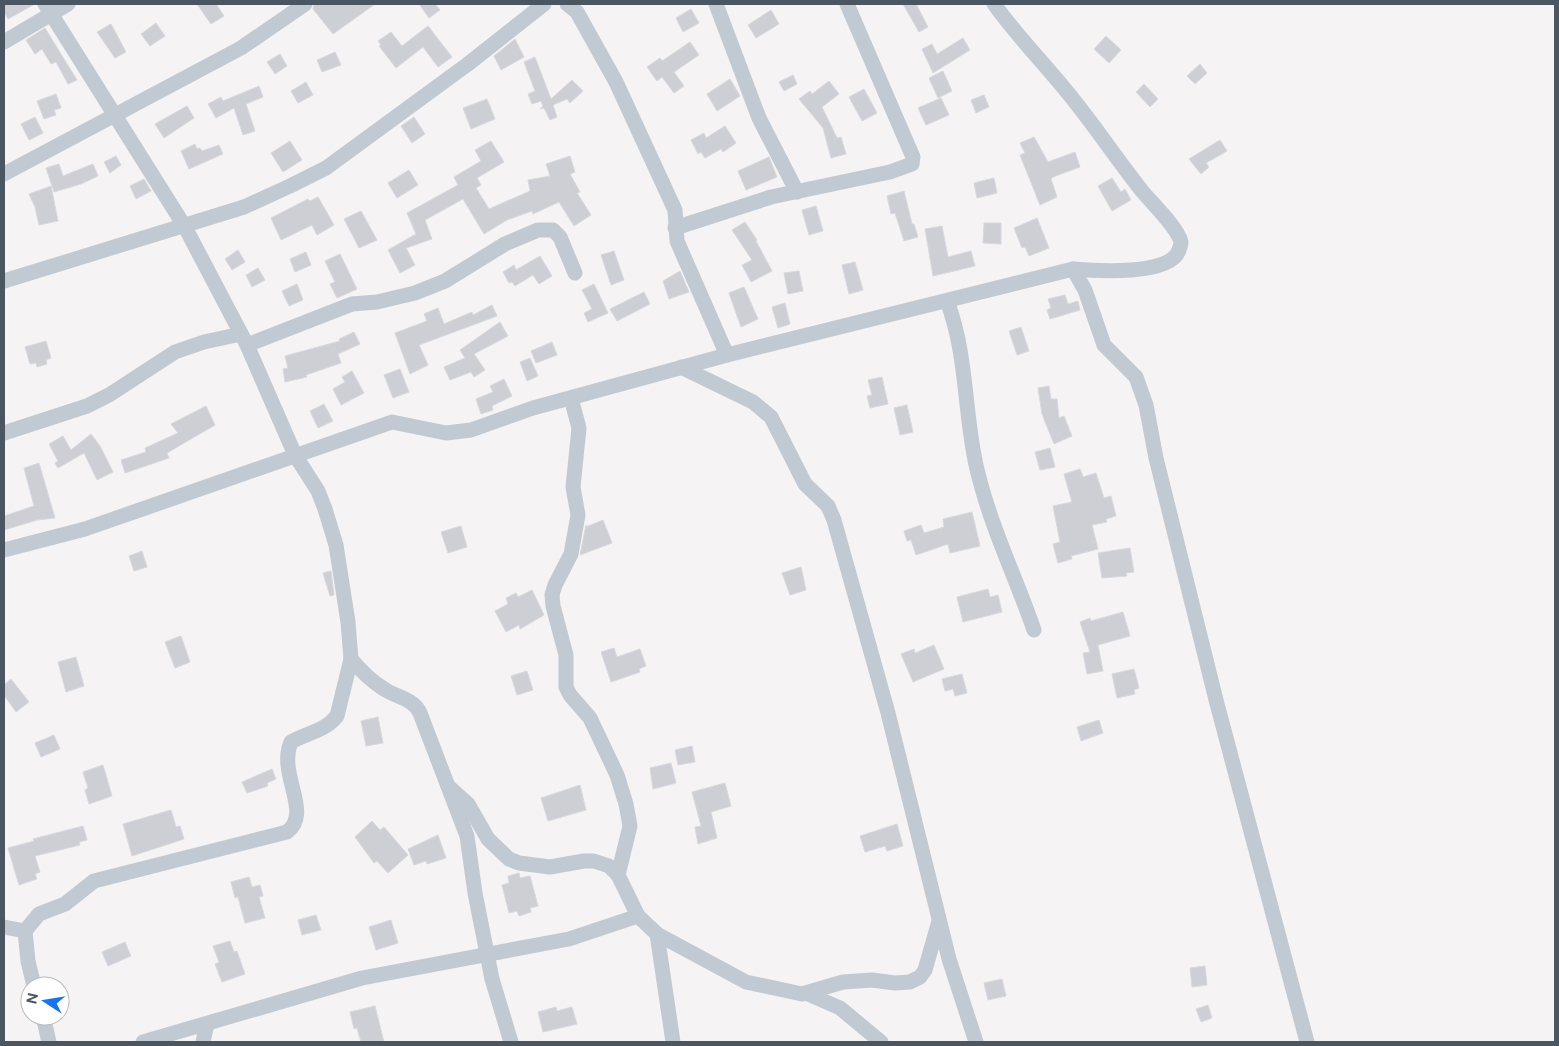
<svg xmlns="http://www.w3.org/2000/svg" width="1559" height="1046" font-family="'Public Sans',sans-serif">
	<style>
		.building { fill: #cdcfd5; stroke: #d7d9de }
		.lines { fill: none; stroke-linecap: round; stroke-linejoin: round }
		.minor { stroke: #c1cad2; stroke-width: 15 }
	</style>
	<rect width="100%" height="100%" fill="#f5f3f3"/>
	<!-- building -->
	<g class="building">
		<polygon points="4,4 35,4 8,19 4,12"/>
		<polygon points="197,4 216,4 224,16 211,24"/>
		<polygon points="314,4 375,4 333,34 313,9"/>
		<polygon points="419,4 435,4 440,10 429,18"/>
		<polygon points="903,4 916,4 928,27 919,32"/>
		<polygon points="691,9 699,23 683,32 676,18"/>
		<polygon points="771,10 779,24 756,38 748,25"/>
		<polygon points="156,23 165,36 150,46 141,34"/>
		<polygon points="111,24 126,52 115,58 97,32"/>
		<polygon points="428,26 452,57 438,67 423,47 396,68 379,46 381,45 378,41 391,32 402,46"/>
		<polygon points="45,28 77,80 68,84 56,62 51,64 42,49 35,54 26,40"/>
		<polygon points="1106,36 1121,50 1109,63 1094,49"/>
		<polygon points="963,38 970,50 933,73 922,49 932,44 937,54"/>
		<polygon points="515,39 524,57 501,70 494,56"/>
		<polygon points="690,42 699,55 674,72 684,86 674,93 662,77 657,81 647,67 660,58 662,61"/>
		<polygon points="335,52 341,65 322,72 317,60"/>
		<polygon points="280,54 287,66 275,74 267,62"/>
		<polygon points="535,57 551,99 572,80 583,91 570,103 567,99 553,105 557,117 550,120 544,108 540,109 543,106 541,101 532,104 528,94 535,91 524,62"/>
		<polygon points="1200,64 1207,73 1195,84 1187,76"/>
		<polygon points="943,71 952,91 938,98 929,78"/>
		<polygon points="793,75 797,84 784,91 779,82"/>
		<polygon points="730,79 740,96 717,111 707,94"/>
		<polygon points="829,81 839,94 822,107 837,138 841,137 846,154 831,158 823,128 799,99 810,91 812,94"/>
		<polygon points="306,82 313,95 298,103 291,91"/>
		<polygon points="1144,84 1158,99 1150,107 1136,92"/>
		<polygon points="259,86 263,97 246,104 255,131 243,135 234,108 216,118 208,104 221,97 223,101"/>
		<polygon points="864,89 877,113 862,121 849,97"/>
		<polygon points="56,94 61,108 54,110 56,115 44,119 37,101"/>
		<polygon points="984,95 989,107 976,113 971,100"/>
		<polygon points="941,98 949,115 926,125 918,108"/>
		<polygon points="487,99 495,119 471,129 463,108"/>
		<polygon points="187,106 194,118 164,138 155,124"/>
		<polygon points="35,117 43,133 29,140 21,124"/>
		<polygon points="414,117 425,134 412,143 401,126"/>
		<polygon points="725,126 736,143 723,152 721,149 705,158 701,152 698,154 691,140 704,133 706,138"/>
		<polygon points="1034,137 1048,162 1075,152 1080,167 1053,177 1051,179 1057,197 1040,205 1020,155 1025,153 1020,143"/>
		<polygon points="1220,140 1227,151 1206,163 1209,167 1201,174 1189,159"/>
		<polygon points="290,141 302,160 283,172 271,153"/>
		<polygon points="491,141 504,162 477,178 481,185 476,188 489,209 530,191 528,180 550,176 546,164 570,156 575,172 570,174 580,192 577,193 591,215 574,226 559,202 533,214 532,211 507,220 484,234 463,199 425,220 432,239 406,248 415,265 400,273 388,250 416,234 407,213 458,185 454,177 481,161 475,150"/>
		<polygon points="195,144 197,149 200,148 202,151 219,145 223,154 189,169 181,151"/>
		<polygon points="116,156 121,165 110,173 104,162"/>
		<polygon points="769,157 777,177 746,190 738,171"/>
		<polygon points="59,164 63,176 93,164 98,176 81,184 54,192 46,168"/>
		<polygon points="409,170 418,185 397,198 388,183"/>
		<polygon points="994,178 997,193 977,198 974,183"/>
		<polygon points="1112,178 1121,192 1125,189 1131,200 1112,211 1098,186"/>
		<polygon points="144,179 151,191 136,199 130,186"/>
		<polygon points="51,186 58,221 39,225 35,207 29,194"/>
		<polygon points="904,191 912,224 914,224 918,237 904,241 895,213 891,214 887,196"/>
		<polygon points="318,197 334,225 317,235 312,225 281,240 271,218 308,199 310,201"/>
		<polygon points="816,206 823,231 809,235 802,210"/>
		<polygon points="361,211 377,240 359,248 344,219"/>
		<polygon points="1037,218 1049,248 1029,256 1025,247 1022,248 1014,228"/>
		<polygon points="745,222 757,240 756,241 772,271 751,282 742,265 752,260 732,230"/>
		<polygon points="984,223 1001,223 1001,244 983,243"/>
		<polygon points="942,226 948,257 971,251 975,266 933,276 925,229"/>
		<polygon points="238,250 245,262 232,270 225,259"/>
		<polygon points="614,251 624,280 611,285 601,255"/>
		<polygon points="306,252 311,265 295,272 290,259"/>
		<polygon points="340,254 357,289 337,298 330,284 335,282 325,261"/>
		<polygon points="540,256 552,276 539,284 533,275 515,286 512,282 509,283 503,272 514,265 516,270"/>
		<polygon points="855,262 863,290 849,294 842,265"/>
		<polygon points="258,268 265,280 252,287 246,275"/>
		<polygon points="680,271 689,292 669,299 663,281"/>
		<polygon points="799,271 803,291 788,294 784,273"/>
		<polygon points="297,284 303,300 289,306 282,291"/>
		<polygon points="594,284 608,313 588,322 584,313 592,309 582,290"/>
		<polygon points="744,287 758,319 741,327 729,293"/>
		<polygon points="644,292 650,304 617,321 610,309"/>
		<polygon points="1065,295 1068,304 1078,301 1080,310 1050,319 1047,310 1051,308 1048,299"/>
		<polygon points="785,303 790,324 778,328 772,307"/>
		<polygon points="492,305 497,316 419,345 428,365 410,374 395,333 427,321 424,314 438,308 444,324 472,312 473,315"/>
		<polygon points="500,322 508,336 474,354 485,370 474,377 471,372 450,380 444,367 465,358 460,350"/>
		<polygon points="1021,327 1029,351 1017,355 1009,331"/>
		<polygon points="354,332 360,344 338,354 341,363 306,375 307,377 285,382 283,369 288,368 285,356 340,341 339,339"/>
		<polygon points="46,341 51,358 46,360 47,364 37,367 36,363 30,364 25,347"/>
		<polygon points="552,342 557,355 536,363 531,351"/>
		<polygon points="530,358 538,376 527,381 520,362"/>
		<polygon points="400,369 409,392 393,398 384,375"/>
		<polygon points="352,371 364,393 341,405 333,389 345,382 342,377"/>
		<polygon points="882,377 888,404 870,408 867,396 872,395 868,380"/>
		<polygon points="504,379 512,396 492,406 493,410 481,414 476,399 493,392 490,386"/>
		<polygon points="1049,386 1051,399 1057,399 1059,418 1064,416 1072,436 1054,444 1042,414 1038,388"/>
		<polygon points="324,404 333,421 318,428 310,411"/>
		<polygon points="907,405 913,432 900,435 894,408"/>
		<polygon points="206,406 215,425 167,453 169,458 125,473 121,460 146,452 145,448 178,433 171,424"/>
		<polygon points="91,434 100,446 113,472 97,480 84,453 58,468 55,463 58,461 49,444 63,436 71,450"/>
		<polygon points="1050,448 1055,467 1040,470 1035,452"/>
		<polygon points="39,463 55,518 37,520 4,530 4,516 34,506 24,468"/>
		<polygon points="1080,469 1083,477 1096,473 1104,498 1111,496 1116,516 1106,519 1107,522 1092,525 1098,549 1071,556 1072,559 1058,563 1053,544 1060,542 1053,506 1072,502 1064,474"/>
		<polygon points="972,512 980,546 950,553 948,544 916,555 911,540 907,541 904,531 921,525 924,533 944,527 943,519"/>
		<polygon points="603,520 612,543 580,555 586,525 586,527"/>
		<polygon points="461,526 467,547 448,553 441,532"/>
		<polygon points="1130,548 1134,572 1126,573 1127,576 1102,578 1098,553"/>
		<polygon points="142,551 147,567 134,571 129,556"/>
		<polygon points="801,567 806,590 790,595 782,573"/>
		<polygon points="331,571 334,595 330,596 323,573"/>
		<polygon points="988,589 990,597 998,595 1002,612 963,622 957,597"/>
		<polygon points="532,590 544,615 520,629 519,625 506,632 495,611 508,604 506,598 516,593 518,597"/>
		<polygon points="1123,612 1130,636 1098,645 1103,671 1087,674 1083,653 1090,652 1080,622 1090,618 1091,621"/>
		<polygon points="181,636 190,662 175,668 165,642"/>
		<polygon points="934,645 944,669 913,682 901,654 914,649 915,653"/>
		<polygon points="614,648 617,657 640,649 646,666 639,669 640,672 611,682 601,652"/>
		<polygon points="76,657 84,686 66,692 58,662"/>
		<polygon points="1134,669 1139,688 1134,690 1135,694 1117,698 1112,674"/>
		<polygon points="527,671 533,690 517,695 511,676"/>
		<polygon points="962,674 967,693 955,696 953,689 945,691 942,679"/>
		<polygon points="11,679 29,702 16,712 4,695 4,685"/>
		<polygon points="378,717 383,743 366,746 361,721"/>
		<polygon points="1099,720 1103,733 1081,741 1077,727"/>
		<polygon points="54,735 60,749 41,757 35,743"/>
		<polygon points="692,746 695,762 678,765 675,750"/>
		<polygon points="671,763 676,783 653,789 650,768"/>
		<polygon points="103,765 112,796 89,804 85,790 88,788 83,772"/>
		<polygon points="272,769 276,779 267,783 268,786 247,793 242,782"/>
		<polygon points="725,783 731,806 711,812 717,838 698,844 695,827 701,826 692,792"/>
		<polygon points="580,785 586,810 548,821 541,798"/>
		<polygon points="171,810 176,827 180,826 184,839 132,856 123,824"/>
		<polygon points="372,821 380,830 384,827 408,855 388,873 377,861 374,863 355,837"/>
		<polygon points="897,824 903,846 887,851 885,846 865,852 860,836"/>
		<polygon points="83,826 87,840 79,842 80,845 35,856 40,872 35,874 37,879 19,885 8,848 34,841 33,839"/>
		<polygon points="438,835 446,858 427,864 426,861 414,865 408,849"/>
		<polygon points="519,873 520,878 530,876 538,906 530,908 531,912 519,916 517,911 509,913 502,885 509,883 508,876"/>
		<polygon points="249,877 252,887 260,885 263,896 259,897 265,918 245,923 238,897 235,898 231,882"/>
		<polygon points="316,915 321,930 302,935 298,920"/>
		<polygon points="391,920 398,943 376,950 369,927"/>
		<polygon points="230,941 234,952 237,951 245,974 222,982 215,964 219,962 213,946"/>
		<polygon points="125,942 131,956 108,966 102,952"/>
		<polygon points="1205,966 1207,985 1192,987 1190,968"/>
		<polygon points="1002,979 1006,996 988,1000 984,983"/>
		<polygon points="1208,1005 1212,1018 1201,1022 1196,1009"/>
		<polygon points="375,1006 384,1042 361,1042 357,1028 354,1029 350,1012"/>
		<polygon points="556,1007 557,1011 572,1007 577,1024 543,1032 538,1012"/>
	</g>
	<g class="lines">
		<!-- minor -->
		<g class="minor">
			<polyline points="567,4 577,12 616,82 675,210 677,241 727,355"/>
			<polyline points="716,4 759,118 797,192"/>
			<polyline points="4,42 68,4"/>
			<polyline points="4,174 241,48 305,4"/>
			<polyline points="675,228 771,197 890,172 912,164 913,157 847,4"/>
			<polyline points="1073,269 1085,290 1104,345 1136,377 1146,405 1156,458 1216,700 1307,1042"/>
			<polyline points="4,281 244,207 290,186 326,168 468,64 544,4"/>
			<path d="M947,301c20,52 17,109 29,164 13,58 39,110 58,165"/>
			<polyline points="247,345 352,304 377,302 415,293 445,281 505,244 538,230 553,230 560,237 575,273"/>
			<polyline points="681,367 753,402 771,417 805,484 828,506 834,520 888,713 949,959 976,1042"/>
			<polyline points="571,398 579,428 573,487 578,515 571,554 555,585 552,595 553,606 566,655 566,687 570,695 590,718 617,775 626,804 630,826 618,875"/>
			<polyline points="4,433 87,406 109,395 175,352 204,342 241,334"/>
			<path d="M4,550l81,-21 307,-107 54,11 25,-3 62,-22 194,-53 346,-86c22,2 98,7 106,-19 1,-3 2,-5 2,-8 -3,-14 -29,-39 -39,-51 -23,-29 -43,-59 -66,-88 -26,-34 -57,-64 -82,-99"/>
			<path d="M351,659c10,12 20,22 33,30 12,8 30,10 36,24l47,123 8,57 17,86 19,63"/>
			<polyline points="448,786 468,804 488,839 509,859 519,863 550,867 584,861 594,861 609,866 618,875 638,916 657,934 746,982 802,994 843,982 872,980 895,983 910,982 920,977 925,970 939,921"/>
			<polyline points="4,927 25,931 28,961 34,986"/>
			<path d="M25,931l14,-17 26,-10 29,-23 193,-49c26,-19 -10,-59 4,-90 17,-10 33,-10 46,-26l14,-57 -3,-37 -12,-77 -11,-36 -7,-18 -23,-36 -48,-110 -62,-118 -140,-223"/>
			<polyline points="657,934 673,1042"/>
			<polyline points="808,994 840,1008 881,1042"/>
			<polyline points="43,1016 49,1042"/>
			<polyline points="143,1042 362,978 569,939 638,916"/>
			<polyline points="203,1042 207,1024"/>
		</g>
	</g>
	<!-- border -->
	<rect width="1559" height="1046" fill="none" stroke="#4a5661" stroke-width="10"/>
	<!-- north arrow -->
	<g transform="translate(45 1001) rotate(282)"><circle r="24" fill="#ffffff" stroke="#b7bbc0"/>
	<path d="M0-4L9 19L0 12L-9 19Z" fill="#1a73e8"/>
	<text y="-8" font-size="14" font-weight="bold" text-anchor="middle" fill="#4a5661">N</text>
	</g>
</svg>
